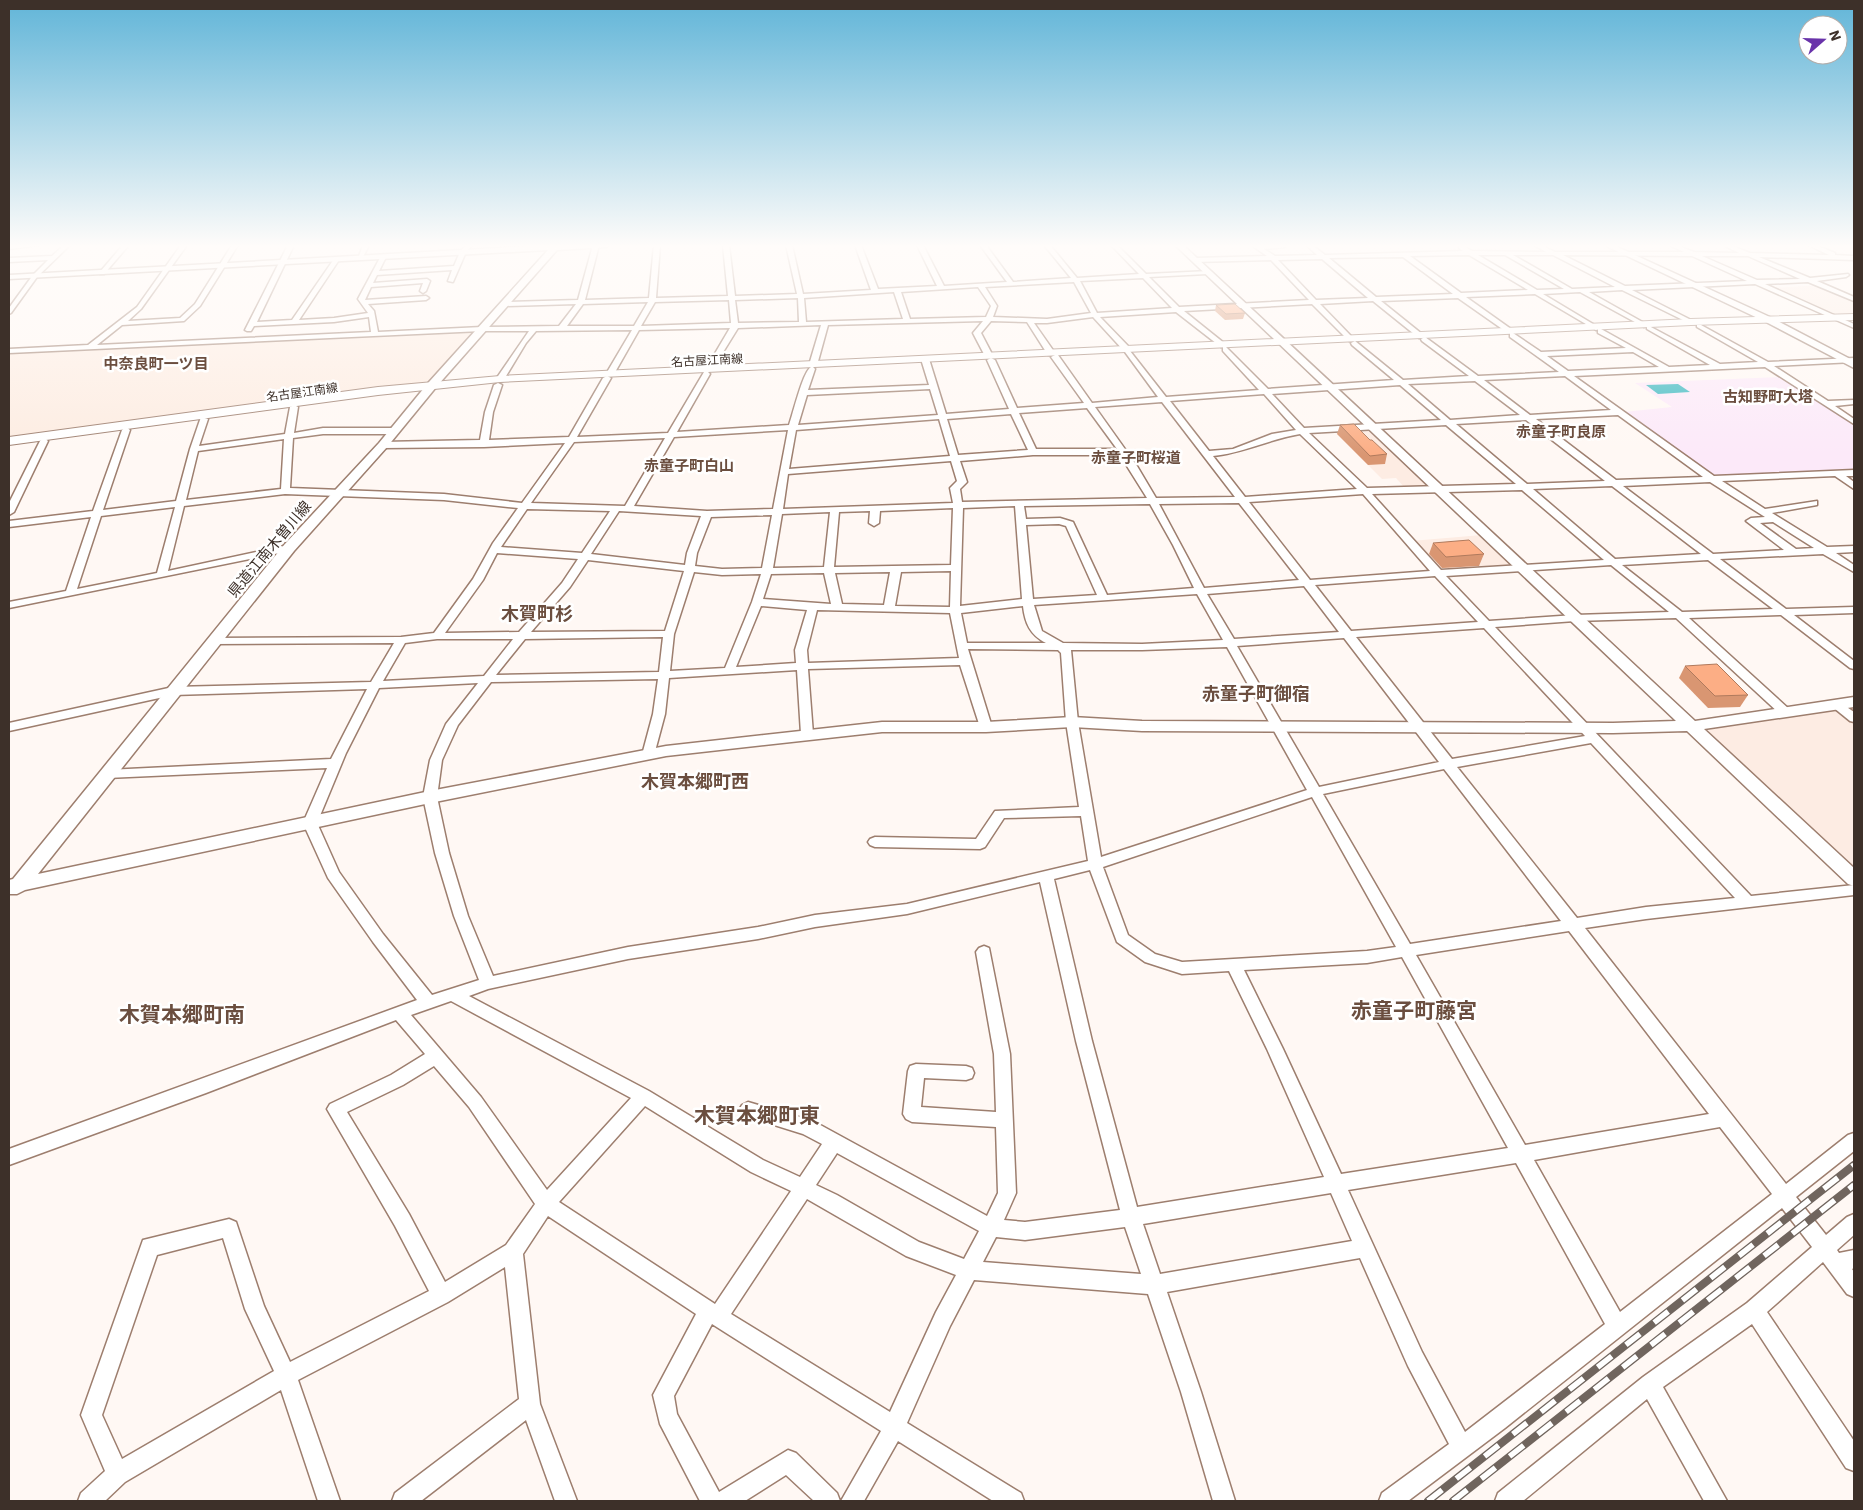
<svg xmlns="http://www.w3.org/2000/svg" width="1863" height="1510" font-family="'IBM Plex Sans','Noto Sans JP',sans-serif">
	<style>
		.built { fill: #fdece3 }
		.industrial { fill: #fdece1 }
		.education { fill: #fce9f9 }
		.water { fill: #38b7bf }
		.lines { fill: none; stroke-linecap: round; stroke-linejoin: round }
		.street-casing { stroke: #9d7e6e; stroke-width: 3 }
		.secondary-casing { stroke: #9d7e6e; stroke-width: 3 }
		.primary-casing { stroke: #9d7e6e; stroke-width: 2 }
		.street { fill: #fff; fill-rule: evenodd }
		.secondary { fill: #fff; fill-rule: evenodd }
		.primary { fill: #fff; fill-rule: evenodd }
		.rail-casing { stroke: #70655e; stroke-width: 8 }
		.rail { stroke: #fff; stroke-width: 5.5; stroke-dasharray: 18; stroke-linecap: butt }
		.wall { fill: #d99672 }
		.building { fill: #fcae85; stroke: #b07a5d }
		.labels { text-anchor: middle; dominant-baseline: central; stroke-width: 5; stroke-linejoin: round; paint-order: stroke }
		.far-street-label { font-size: 12px; fill: #3d3029; stroke: #fff }
		.far-quarter-label { font-size: 15px; font-weight: bold; fill: #6b4e3f; stroke: #fff }
		.street-label { font-size: 15px; fill: #3d3029; stroke: #fff }
		.quarter-label { font-size: 18px; font-weight: bold; fill: #6b4e3f; stroke: #fff }
		.near-quarter-label { font-size: 21px; font-weight: bold; fill: #6b4e3f; stroke: #fff }
	</style>
	<rect width="100%" height="100%" fill="#fff8f4"/>
	<!-- built -->
	<g class="built">
		<polygon points="1820,285 1854,300 1854,315 1837,316 1776,288"/>
		<polygon points="1373,427 1438,488 1406,489 1396,478 1382,479 1352,449 1375,446 1351,448 1333,430"/>
		<polygon points="1482,535 1517,568 1439,572 1411,541"/>
		<polygon points="1836,709 1854,723 1854,875 1701,729"/>
	</g>
	<!-- industrial -->
	<polygon class="industrial" points="472,330 475,332 433,379 425,382 9,437 9,352"/>
	<!-- education -->
	<polygon class="education" points="1780,377 1854,425 1854,471 1714,477 1624,412 1672,407 1635,383"/>
	<!-- water -->
	<polygon class="water" points="1678,384 1690,392 1658,394 1646,385"/>
	<g class="lines">
		<!-- street casing -->
		<g class="street-casing">
			<g id="street">
				<polygon points="9,245 40,245 9,249"/>
				<polygon points="64,245 70,245 37,277 11,313 9,314 9,308 33,275 48,260 9,262 9,258 52,256"/>
				<polygon points="123,245 129,245 104,274 100,274 100,272"/>
				<path d="M181,245h6l-46,64 -13,12 52,-3 15,-14 37,-59h6l-38,61 -16,15 -62,4 -25,20 274,-13 -2,-15 -35,5 -80,4 -3,5h-4l-2,-1 43,-85h6l-37,77 35,-2 42,-61 5,1 -40,60 35,-2 34,-5 -10,-14 23,-43 5,1 -7,14 75,-5 6,-14 6,-7h6l-6,7 -13,30 -5,-1 4,-11 -75,5 -4,8 54,-4 3,2 -4,10 -3,2 -3,-2 3,-8 -52,4 -6,13 61,-4 3,2 -3,2 -58,4 6,7 4,21 104,-5 77,-1 17,-22 -72,2 -3,-2 3,-2 74,-2 15,-55h6l-14,55 64,-2 5,-53h6l-4,53 72,-2 -5,-51h6l6,51 62,-2 -11,-49h6l11,49 68,-4 -16,-45h6l17,44 59,-3 -20,-41h6l21,41 63,-4 -27,-37h6l27,37 58,-4 -27,-33h6l27,33 62,-4 -28,-29h6l29,29 63,-3 1,1 -3,2 -58,3 30,30 130,-7 -38,-40 -76,2 -3,-2 3,-2 72,-2 -16,-11h37l-3,2 -21,2 11,7 42,-1 -11,-10h6l13,10 138,-4 -4,-3v-3h6v2l7,4 74,1 -12,-7h7l14,7h129l-15,-7h7l18,7 45,1 -16,-8h7l20,8 79,2 -21,-10h7l20,8v2l19,1v4l-95,-3 51,21 38,-4 1,1 -3,2 -29,4 37,16v4l-46,-19 -43,2 89,40v4l-99,-44 -123,6 61,31 1,1 -3,2 -69,-34 -33,2 57,32v2l-2,1 -64,-35 -37,2 55,33v2l-2,1 -61,-36 -69,3 45,32v4h-3l-50,-35 -77,3 41,33 1,2 -4,2 -46,-37 -53,3 32,33 1,2 -4,2 -37,-37 -128,7 40,32 1,2 -4,2 -45,-35 -76,5 30,31v3l36,46 93,-7 -36,-39v-4h3l42,42 126,-9 -42,-35 -1,-2 4,-2 48,39 66,-4 -47,-35 -1,-2 4,-2 53,39 81,-4 -49,-35v-4h3l28,19 85,-4 -28,-15v-4h3l68,38 41,-2 -63,-36v-2l2,-1 71,38 38,-2 -61,-35v-2h4l67,37 86,-4v4l-80,4 54,35 26,-1v4l-19,2 19,13v5l-89,-57 -191,9 140,100 140,-6v6h-8l8,6v7l-19,-13 -113,5 43,28 52,-8v4l-45,8 55,34 27,-1v6l-18,1 18,12v7l-31,-18 -103,5 66,50 68,-2v6l-60,2 60,46v8l-4,-1 -69,-53 -92,3 100,91 2,3 -6,4 -4,-1 -105,-97 -101,3 -80,6 256,269 103,-11v10l-208,24 -61,9 201,256 62,-49 6,-2v18l-58,46 30,38 21,-18 7,-3v21l-17,15 2,3 15,-3v18l-2,1 2,3v25l-7,-3 -24,-32 -56,50 87,129v30l-8,-3 -94,-144 -89,63 64,114h-23l-57,-102 -124,102h-28l3,-8 145,-116 104,-74 65,-56 -30,-39 -277,220 -97,73h-29l3,-8 67,-49 -41,-78 -48,-108 -193,34 34,100 34,109h-22l-32,-109 -33,-98 -174,-14 -24,46 -43,97 114,70 3,8h-31l-95,-60 -34,60h-23l40,-70 -169,-107 -38,72 3,18 42,78 69,-42 8,3 41,40 3,8h-26l-28,-26 -41,26h-45l-40,-77 -7,-29 43,-81 -148,-98 -25,38 17,150 37,97h-22l-29,-81 -105,81h-29l3,-8 124,-94 -14,-132 -57,35 -150,78 42,121h-22l-37,-111 -156,92 -20,19h-27l3,-8 24,-22 -24,-56 62,-175 86,-21 7,3 28,84 26,56 139,-71 -34,-65 -68,-117 3,-5 61,-29 34,-21 -29,-34 -190,73 -197,72v-16l408,-149 -44,-58 -45,-64 -25,-55 24,-55 -220,10 -6,-4 6,-4 224,-11 36,-70 -194,6 -164,36v-8l164,-36 198,-5 23,-39 -180,1 -6,-3 6,-3 187,-1 33,-4 39,-54 20,-36 25,-35 -74,-8 -159,-6 -101,12 -16,65 121,-26 5,3 -5,3 -280,57v-6l57,-11 25,-74 -82,10v-6l84,-10 29,-81 4,-3 4,3 -27,80 73,-9 14,-52 11,-32 7,2 -9,27 86,-12 5,-27 4,-2 4,2 -4,26 29,-5h70l4,3 -4,3h-70l-30,4 -3,50 154,6 78,9 43,-60 -81,4 -101,1 -4,-3 4,-3 97,-2 5,-28 9,-27 4,-2 4,2 -9,27 -4,28 80,-3 34,-59 4,-2 4,2 -34,59 91,-4 62,-105 -91,2 -25,44 -4,2 -4,-2 26,-44 -96,1 -10,12 -23,38h-3l-4,-2 33,-48h-47l-473,22v-4l79,-4 49,-38zM1469,255l59,35 -67,3 -51,-37zM1478,255h27l59,34 -27,1zM1513,255h40l62,32 -43,2zM1563,255l129,1 55,25 -122,5zM1702,256h46l52,23 -43,1zM1403,257l50,37 -77,3 -47,-39zM1322,259l46,39 -52,2 -38,-40zM1143,278l29,30 -75,5 -17,-32zM1074,282l17,31 -44,6 -54,-2 4,-11 -12,-19zM978,287l13,19 -5,11 -76,2 -9,-27zM894,292l9,27 -97,3 -2,-24zM798,298l1,24 -61,1 -3,-23zM729,300l2,23 -90,3 14,-24zM648,302l-14,24h-67l16,-22zM1093,317l32,35 33,45 -66,6 -34,-48h-3l-4,2 33,46 -67,5 -22,-48 -4,-2 -4,2 22,49 -63,5 -17,-55 -4,-2 -4,2 8,26 -121,5 7,-21 -2,-2 4,-2 11,-40 155,-4 -10,12 12,23 4,2 4,-2 -12,-23 10,-12 36,1 21,33h3l4,-2 -21,-30h13zM821,325l-12,40 2,2c-8,4 -18,47 -22,58l-112,7 33,-58 -2,-2 4,-2 26,-42zM1633,352l26,15 -91,4 -21,-15zM1565,376l46,34 -81,5 -46,-35zM1475,381l45,34 -70,5 -42,-36zM1400,385l41,35 -137,8 -32,-34zM930,389l8,26 -140,10 9,-30zM1264,394l32,36 -24,4 -39,15 -24,2 -39,-50zM1162,402l73,95 -79,1 -19,-32 -42,-59zM1087,408l30,41h-81l-17,-36zM1011,414l17,36 -70,5 -11,-36zM1618,415l85,62 -87,3 -80,-61zM939,419l11,37 -161,13 7,-39zM1526,420l79,61 -78,3 -71,-60zM1446,425l70,59 -149,4 -58,-55zM788,430l-15,79 -66,2 -73,-5 40,-69zM1300,434l57,55 -112,8 -32,-41c30,-3 57,-17 87,-22zM665,438l-40,68 -94,-3 43,-61zM284,439l-3,50 -95,11 12,-49zM1033,455h87l27,43 -185,4 -2,-13 7,-7 -7,-21zM951,461l6,20 -7,7 3,15 -170,6 5,-35zM1710,482l55,35 -14,1 -5,3 38,29 -71,4 -90,-68zM1612,486l89,68 -86,5 -82,-70zM1522,490l82,70 -163,10 -69,-76zM1363,494l67,77 -120,9 -61,-78zM1239,503l60,77 -95,8 -45,-84zM1150,504l23,41 21,43 -87,7 -34,-73 -13,-4 -34,1 -2,-13zM1015,506l7,93 -62,7 3,-98zM175,507l-18,66 -80,16 24,-73zM953,508l-2,57 -117,2 5,-55 31,-1 -1,12 5,3 5,-3 1,-12zM527,509l83,2 -28,42 -81,-6zM619,511l82,5 -14,37 -2,12 -94,-11zM830,512l-6,55 -51,1 9,-54zM772,515l-10,53 -40,1 -27,-3 2,-13 14,-36zM1773,522l41,26 -18,1 -36,-26zM1059,524l7,2 31,69 -64,4 -7,-74zM497,553l81,6 -16,24 -43,49 -74,1 38,-53zM588,560l96,11 -19,60 -134,1 39,-45zM1708,560l65,49 -91,3 -60,-47zM1611,565l58,47 -94,3 -86,6 -43,-45zM951,571l-1,36 -55,-1 6,-34zM694,572l28,3 39,-1 -9,28 -27,66 -55,3 4,-37zM890,572l-6,33 -42,-1 -7,-31zM824,573l7,31 -68,-5 8,-25zM1435,576l43,46 -127,9 -36,-46zM1304,586l35,46 -105,7 -27,-45zM1197,594l26,46 -81,4 -79,-1 -21,-12 -8,-26zM761,606l46,4 -12,40 1,13 -60,4zM1023,606c2,17 7,29 23,37h-79l-6,-30zM817,610l133,3 9,45 -151,5 -1,-13zM1484,628l101,108 -133,23 -96,-122zM663,637l-4,35 -163,3 29,-36zM1344,638l95,124 -120,25 -82,-141zM437,639h76l-29,37 -101,5 22,-38zM1227,647l80,143 -206,67 -23,-135 -7,-72h71zM968,649l90,1 3,3 5,69 13,85 -84,4 -19,28 -101,-2 -5,2 -2,3 2,3 5,2 105,2 5,-2 19,-29 77,-2 7,45 -181,43 -92,11 -57,12 -130,20 -135,29 -25,-60 -19,-63 -12,-56 5,-37 16,-35 33,-43 167,-3 -5,35 -11,41 6,4 6,-4 11,-41 4,-36 128,-8 4,64 6,4 6,-4 -5,-65 152,-4 20,62 2,3h8l2,-3zM478,683l-32,41 -16,36 -7,37 12,56 19,63 25,64 -47,15 -49,-61 -44,-62 -22,-49 29,-70 33,-65zM1591,743l144,155 -89,9 -69,11 -120,-151zM1444,769l117,152 -151,23 -87,-150zM1312,797l84,150 -29,4 -185,11 -27,-8 -27,-19 -25,-68zM1090,870l27,72 28,20 37,12 47,-3 38,78 57,128 -187,30 -45,-166 -38,-162zM1040,882l36,159 44,169 -95,12 -21,-2 12,-27 -6,-139 -21,-106 -5,-2 -5,2 -3,4 18,102 2,58 -75,-5 3,-29 42,2 6,-2 2,-5 -2,-5 -6,-2 -50,-2 -6,2 -2,5 -5,43 3,5 6,3 84,5 2,66 -11,23 -174,-95 -65,-19 -6,3 -3,5 3,5 61,19 19,10 -22,33 -37,-17 -114,-69 -180,-95 19,-7 140,-30 130,-20 57,-12 92,-13zM1569,931l140,183 -184,31 -109,-190zM1402,957l106,191 -167,26 -58,-125 -39,-79 123,-7zM451,1001l180,97 -84,92 -66,-93 -70,-82zM434,1066l35,41 66,97 -29,41 -61,37 -36,-68 -62,-102 56,-27zM645,1106l106,66 40,19 -76,113 -156,-102zM1720,1127l52,67 -152,118 -86,-152zM837,1153l142,78 -15,28 -45,-17 -82,-47 -21,-10zM1516,1163l89,161 -140,108 -43,-80 -74,-162zM1331,1193l21,48 -192,33 -17,-50zM807,1199l99,57 50,19 -20,37 -46,100 -159,-98zM1125,1227l16,47 -158,-12 13,-25 29,3zM223,1238l22,71 29,62 -152,88 -20,-44 55,-160z"/>
				<polygon points="363,245 369,245 362,259 358,259"/>
				<polygon points="44,438 48,441 14,512 9,515 9,503 40,441"/>
				<polygon points="1838,701 1854,712 1854,722 1850,721 1834,708 1832,705"/>
			</g>
		</g>
		<!-- secondary casing -->
		<g class="secondary-casing">
			<g id="secondary">
				<polygon points="553,245 610,245 606,247 557,250 437,386 387,447 294,551 38,874 430,791 666,746 882,722 986,722 1072,717 1142,721 1613,723 1676,721 1175,245 1183,245 1695,721 1854,697 1854,707 1704,729 1854,868 1854,886 1848,884 1687,731 1613,733 1142,731 1072,727 986,732 882,732 666,756 430,803 25,890 17,894 9,894 9,880 13,879 284,545 379,443 429,382 548,250 9,279 9,275"/>
				<polygon points="1604,245 1613,245 1772,318 1854,361 1854,368 1766,322"/>
			</g>
		</g>
		<!-- primary casing -->
		<g class="primary-casing">
			<polygon id="primary" points="1854,314 1854,320 1691,325 500,382 378,395 9,445 9,437 378,387 500,376 1691,319"/>
		</g>
		<!-- street -->
		<use href="#street" class="street"/>
		<!-- secondary -->
		<use href="#secondary" class="secondary"/>
		<!-- primary -->
		<use href="#primary" class="primary"/>
		<!-- rail casing -->
		<g class="rail-casing">
			<g id="rail">
				<polyline points="1428,1501 1854,1165"/>
				<polyline points="1453,1501 1854,1185"/>
			</g>
		</g>
		<!-- rail -->
		<use href="#rail" class="rail"/>
	</g>
	<!-- wall -->
	<g class="wall">
		<polygon points="1216,305 1245,313 1243,319 1225,320 1215,311"/>
		<polygon points="1340,425 1370,440 1387,454 1385,464 1368,465 1337,434"/>
		<polygon points="1433,543 1484,554 1479,566 1442,568 1429,554"/>
		<polygon points="1685,666 1748,695 1740,707 1708,708 1679,678"/>
	</g>
	<!-- building -->
	<g class="building">
		<polygon points="1235,304 1245,313 1226,314 1216,305"/>
		<polygon points="1354,424 1370,440 1372,440 1387,454 1370,456 1340,425"/>
		<polygon points="1469,540 1484,554 1446,557 1433,543"/>
		<polygon points="1717,664 1748,695 1715,696 1685,666"/>
	</g>
	<!-- sky -->
	<linearGradient id="sky" x2="0" y2="1"><stop stop-color="#61b5d8"/><stop offset="0.54" stop-color="#fffcfa"/><stop offset="1" stop-color="#fffcfa" stop-opacity="0"/></linearGradient>
	<rect width="1863" height="456" fill="url(#sky)"/>
	<g class="labels">
		<!-- far-street labels -->
		<g class="far-street-label">
			<text transform="translate(707 360) rotate(-3)">名古屋江南線</text>
			<text transform="translate(302 392) rotate(-8)">名古屋江南線</text>
		</g>
		<!-- far-quarter labels -->
		<g class="far-quarter-label">
			<text x="156" y="363">中奈良町一ツ目</text>
			<text x="1768" y="396">古知野町大塔</text>
			<text x="1561" y="431">赤童子町良原</text>
			<text x="1136" y="457">赤童子町桜道</text>
			<text x="689" y="465">赤童子町白山</text>
		</g>
		<!-- street labels -->
		<g class="street-label">
			<text transform="translate(269 549) rotate(-50)">県道江南木曽川線</text>
		</g>
		<!-- quarter labels -->
		<g class="quarter-label">
			<text x="537" y="613">木賀町杉</text>
			<text x="1256" y="693">赤童子町御宿</text>
			<text x="695" y="781">木賀本郷町西</text>
		</g>
		<!-- near-quarter labels -->
		<g class="near-quarter-label">
			<text x="1414" y="1010">赤童子町藤宮</text>
			<text x="182" y="1014">木賀本郷町南</text>
			<text x="757" y="1115">木賀本郷町東</text>
		</g>
	</g>
	<!-- border -->
	<rect width="1863" height="1510" fill="none" stroke="#3d3029" stroke-width="20"/>
	<!-- north arrow -->
	<g transform="translate(1823 40) rotate(70)"><circle r="24" fill="#ffffff" stroke="#b1aca9"/>
	<path d="M0-4L9 19L0 12L-9 19Z" fill="#6933aa"/>
	<text y="-8" font-size="14" font-weight="bold" text-anchor="middle" fill="#3d3029">N</text>
	</g>
</svg>
